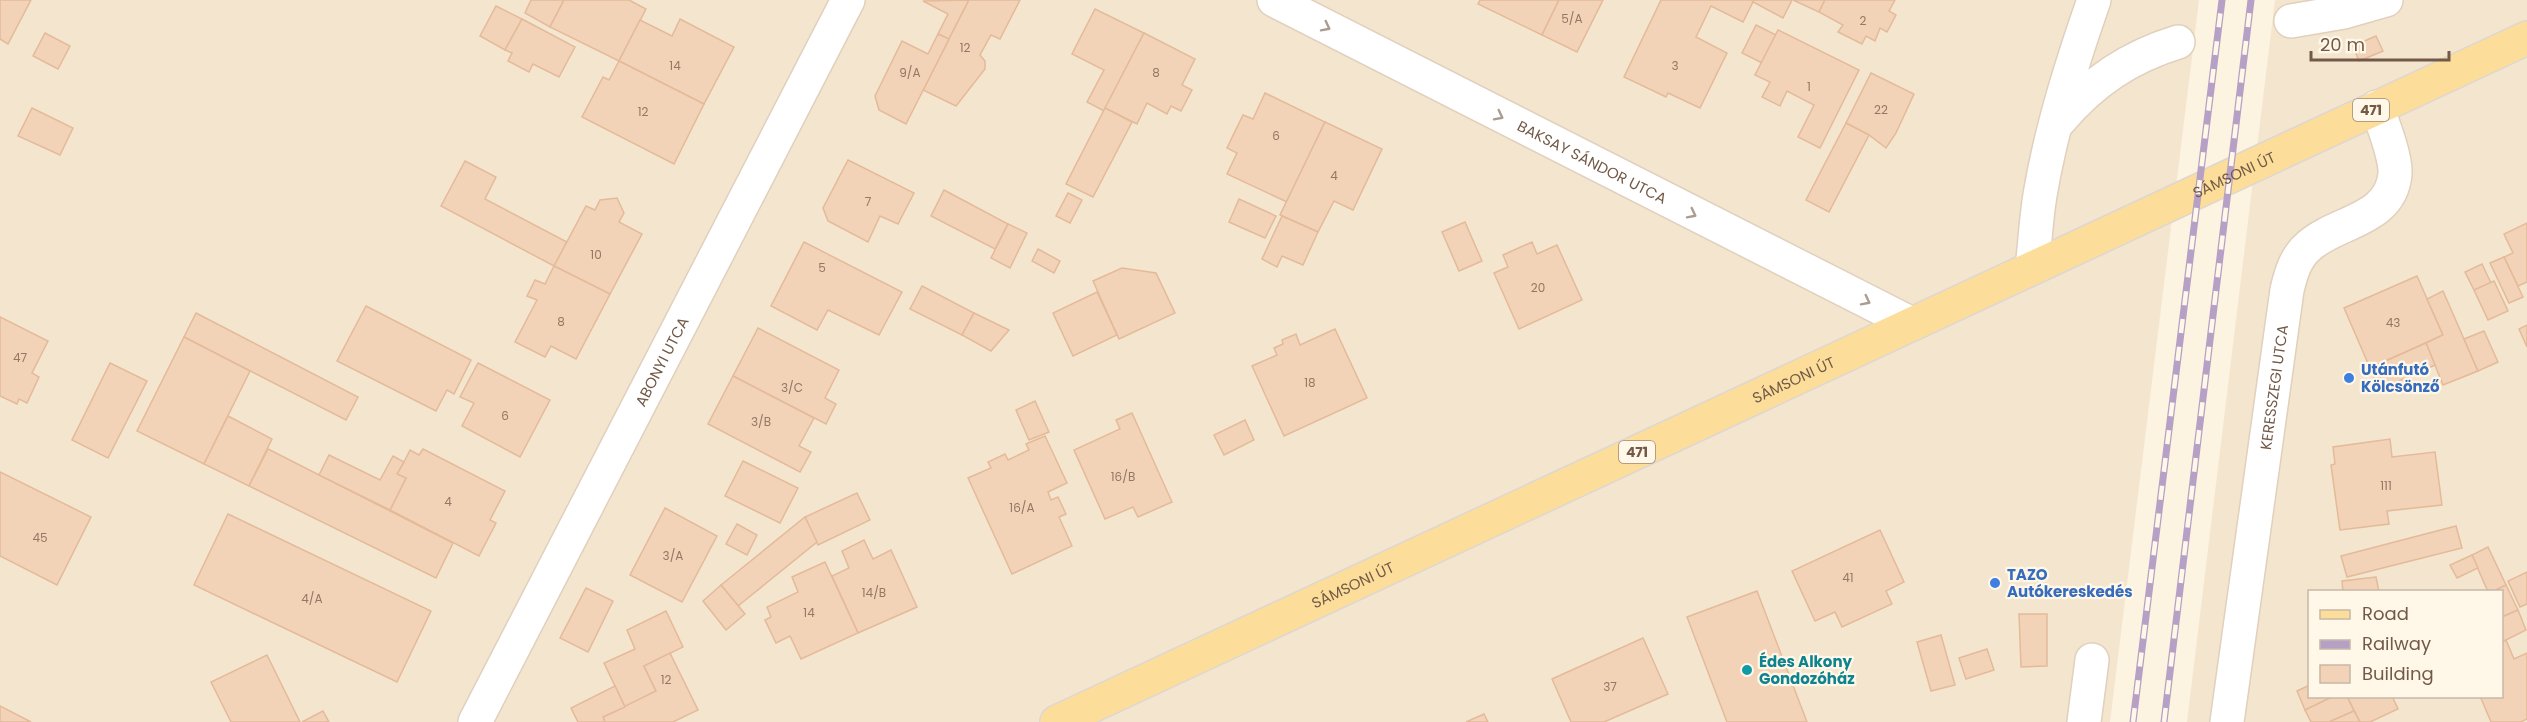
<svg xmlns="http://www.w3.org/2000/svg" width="2527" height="722" font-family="Poppins,sans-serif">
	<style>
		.residential { fill: #f4e5cf; fill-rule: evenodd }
		.building { fill: #f2d3b8; stroke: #e4ba99; stroke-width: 1.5 }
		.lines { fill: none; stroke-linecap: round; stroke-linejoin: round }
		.minor-casing { stroke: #e0d0bd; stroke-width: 36 }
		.major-casing { stroke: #ddd7d3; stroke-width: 36 }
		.minor { stroke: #fff; stroke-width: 33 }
		.major { stroke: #fcdd99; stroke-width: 33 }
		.rail-casing { stroke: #b6a0c5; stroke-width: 7 }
		.rail { stroke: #fff7e7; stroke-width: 4.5; stroke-dasharray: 14; stroke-linecap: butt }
		.oneway { stroke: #ab9c91 }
		.shop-dot { fill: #3f7fe0; stroke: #fff7e7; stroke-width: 2 }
		.culture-dot { fill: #0f9aa8; stroke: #fff7e7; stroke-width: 2 }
		.labels { text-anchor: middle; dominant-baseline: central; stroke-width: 4.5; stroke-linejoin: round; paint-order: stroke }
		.number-label { font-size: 12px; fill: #937864 }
		.shield { fill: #fff7e7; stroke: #9d8978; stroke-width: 1.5 }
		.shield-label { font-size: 14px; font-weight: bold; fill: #735a48 }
		.street-label { font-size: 15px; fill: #735a48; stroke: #fff7e7 }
		.shop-label { font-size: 15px; font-weight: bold; fill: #366cbe; stroke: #fff7e7; text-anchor: start }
		.culture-label { font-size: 15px; font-weight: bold; fill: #0d838f; stroke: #fff7e7; text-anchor: start }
	</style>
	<rect width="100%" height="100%" fill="#fcf3e1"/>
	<!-- residential -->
	<g class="residential">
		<polygon points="0,0 2199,0 2110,722 0,722"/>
		<path d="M2275,0h252v722h-340zM2310,592h192v104h-192z"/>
	</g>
	<!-- building -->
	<g class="building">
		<polygon points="0,0 31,0 8,44 0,39"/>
		<polygon points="531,0 564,0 550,27 525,13"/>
		<polygon points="564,0 629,0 646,9 619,61 550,27"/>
		<polygon points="969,0 949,39 938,34 948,14 923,1"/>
		<polygon points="969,0 1020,0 1000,39 991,35 980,55 985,61 985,69 956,106 923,90"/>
		<polygon points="1480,0 1559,0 1542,35 1478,4"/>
		<polygon points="1559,0 1603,0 1577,52 1542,35"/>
		<polygon points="1661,0 1754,0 1743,22 1711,6 1696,37 1727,53 1700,108 1668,93 1666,97 1624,77"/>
		<polygon points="1754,0 1792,0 1783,18 1753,2"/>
		<polygon points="1793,0 1825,0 1819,12"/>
		<polygon points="1825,0 1895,0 1889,11 1896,15 1887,32 1880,28 1875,41 1866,36 1862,44 1838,32 1843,25 1819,12"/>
		<polygon points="496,6 522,19 505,50 480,36"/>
		<polygon points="1095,9 1144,33 1104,111 1087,102 1104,70 1072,54"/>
		<polygon points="522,19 575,47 559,77 533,64 529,72 508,61 512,53 505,50"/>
		<polygon points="680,19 734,47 704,104 619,61 640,20 672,36"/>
		<polygon points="1756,25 1776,35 1762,63 1742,53"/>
		<polygon points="1778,30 1859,70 1820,148 1798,137 1814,105 1787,91 1780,106 1762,97 1770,82 1755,75"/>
		<polygon points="45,33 70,46 58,69 33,56"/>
		<polygon points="1144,33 1195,59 1182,85 1192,90 1181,111 1171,106 1167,114 1147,103 1137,124 1105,108"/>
		<polygon points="938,34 949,39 906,124 879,110 875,96 902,41 928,54"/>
		<polygon points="2376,36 2383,51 2359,61 2353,46"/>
		<polygon points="619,61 704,104 674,164 582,117 603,77 609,80"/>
		<polygon points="1871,73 1914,94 1896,133 1886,148 1869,135 1846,123"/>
		<polygon points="1265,93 1325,122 1287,202 1227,174 1237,153 1227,148 1243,115 1253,119"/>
		<polygon points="32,108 73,128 60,155 18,136"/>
		<polygon points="1105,108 1132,122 1093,197 1066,184"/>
		<polygon points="1325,122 1382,149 1353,210 1334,201 1318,232 1280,215"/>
		<polygon points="1846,123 1869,135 1829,212 1806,200"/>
		<polygon points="848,160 914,193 898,224 880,216 868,242 828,221 823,208"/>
		<polygon points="465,161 496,177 485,199 567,242 554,266 441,206"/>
		<polygon points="944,190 1008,224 995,249 931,216"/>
		<polygon points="1068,193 1082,200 1070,223 1056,216"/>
		<polygon points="617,198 624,213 619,222 642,234 610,294 554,266 586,206 595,210 600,200"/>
		<polygon points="1239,199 1276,216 1265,238 1229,222"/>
		<polygon points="1282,216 1318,232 1303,265 1282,256 1277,267 1262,259"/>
		<polygon points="1465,222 1482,261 1459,271 1442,232"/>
		<polygon points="2527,223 2527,282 2518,286 2504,257 2513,253 2504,234"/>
		<polygon points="1008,224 1027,233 1010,268 991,258"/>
		<polygon points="804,242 902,292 879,335 828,310 817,330 771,306"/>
		<polygon points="1532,242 1537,254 1557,245 1582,300 1519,329 1494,273 1508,267 1503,255"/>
		<polygon points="1038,249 1060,261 1054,273 1032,261"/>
		<polygon points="2504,257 2523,297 2509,303 2490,263"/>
		<polygon points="2482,264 2491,283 2474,290 2465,272"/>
		<polygon points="554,266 610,294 576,359 551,346 545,357 515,342 537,300 527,296 535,280 545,284"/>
		<polygon points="1122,268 1156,273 1175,313 1119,339 1093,281"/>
		<polygon points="2417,276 2443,335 2370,368 2344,308"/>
		<polygon points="2494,281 2508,311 2488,320 2474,290"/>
		<polygon points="922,286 974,313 962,335 910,309"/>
		<polygon points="2443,291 2478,371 2443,385 2426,343 2443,335 2427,299"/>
		<polygon points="1097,292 1117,335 1073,356 1053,313"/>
		<polygon points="366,306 471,360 454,394 447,390 436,411 337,361"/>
		<polygon points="196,313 358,397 346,420 184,337"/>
		<polygon points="974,313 1009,330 991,351 962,335"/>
		<polygon points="0,317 48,341 32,373 39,377 27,403 19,399 17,404 0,396"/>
		<polygon points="2527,325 2527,347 2519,329"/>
		<polygon points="758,328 839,370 825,398 836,404 826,424 733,376"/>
		<polygon points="1335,329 1367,398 1284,436 1252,366 1277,355 1274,348 1283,344 1282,340 1296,334 1300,345"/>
		<polygon points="2484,331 2498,362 2478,371 2464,339"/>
		<polygon points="184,337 250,371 204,464 137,431"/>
		<polygon points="2426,343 2435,365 2379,390 2370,368"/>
		<polygon points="110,363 147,381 108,458 72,440"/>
		<polygon points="478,363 550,400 520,457 462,426 474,403 460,397"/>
		<polygon points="733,376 814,418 799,446 811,452 800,472 708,424"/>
		<polygon points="1035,401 1049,432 1029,440 1016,410"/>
		<polygon points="1132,413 1172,502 1138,517 1133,507 1105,519 1074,450 1120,429 1116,420"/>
		<polygon points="228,416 272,439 249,486 204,464"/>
		<polygon points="1245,420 1254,440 1224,455 1214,435"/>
		<polygon points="1045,436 1067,483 1048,492 1051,500 1058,497 1066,514 1059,517 1072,546 1012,574 968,478 991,468 988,462 1005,454 1008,460 1029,450 1026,444"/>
		<polygon points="2390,439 2392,457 2435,452 2442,505 2387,511 2389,524 2340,530 2331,465 2335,464 2333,447"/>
		<polygon points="268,449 453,543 436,578 249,486"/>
		<polygon points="423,449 505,491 490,520 496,523 479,556 390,510 406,478 397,474 404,462 410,450 419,455"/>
		<polygon points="329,455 380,480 393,456 404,462 397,474 406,478 390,510 319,475"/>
		<polygon points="743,461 798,488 780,523 725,496"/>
		<polygon points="0,472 91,517 57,585 0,556"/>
		<polygon points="857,493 870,520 818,545 805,517"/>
		<polygon points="665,508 717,536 682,602 630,575"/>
		<polygon points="228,514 431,611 397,682 194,585"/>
		<polygon points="805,517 817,542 738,606 721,585"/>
		<polygon points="737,524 757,535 747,555 726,544"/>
		<polygon points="2456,526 2462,548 2347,577 2341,556"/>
		<polygon points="1880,530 1904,582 1886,591 1892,604 1842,627 1835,612 1815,621 1792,571"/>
		<polygon points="864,540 873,559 891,550 917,607 858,633 832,576 849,568 842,551"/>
		<polygon points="2488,547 2506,585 2492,592 2488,592 2472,555"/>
		<polygon points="2472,555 2478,568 2457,578 2450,565"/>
		<polygon points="825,562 858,633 801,659 790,636 776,643 765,620 771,617 767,607 798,592 792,577"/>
		<polygon points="2527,572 2527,604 2520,607 2508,581"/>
		<polygon points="2376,577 2379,592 2343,592 2342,581"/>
		<polygon points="721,585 745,614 726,630 703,601"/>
		<polygon points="2506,585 2518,610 2502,617 2502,592 2492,592"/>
		<polygon points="586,588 613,601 588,652 560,638"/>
		<polygon points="1757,591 1807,722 1727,722 1687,617"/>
		<polygon points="2518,610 2526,630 2502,642 2502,617"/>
		<polygon points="666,611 683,647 644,666 656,691 625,707 604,663 635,649 627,630"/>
		<polygon points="2019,614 2047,614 2047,666 2021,667"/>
		<polygon points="1941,635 1955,685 1931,691 1917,642"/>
		<polygon points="1643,638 1668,694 1604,722 1571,722 1552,679"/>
		<polygon points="2506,640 2514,659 2527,653 2527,719 2521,722 2491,722 2480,696 2502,696 2502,642"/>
		<polygon points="1987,649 1994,670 1966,679 1959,658"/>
		<polygon points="670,653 698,710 673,722 605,722 603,717 656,691 644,666"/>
		<polygon points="267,655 300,722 231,722 211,682"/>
		<polygon points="2310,685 2310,696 2334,696 2305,710 2297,691"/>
		<polygon points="615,686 625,707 603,717 605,722 578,722 571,708"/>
		<polygon points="2334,696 2347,696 2354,711 2329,722 2311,722 2305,710"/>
		<polygon points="2347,696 2392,696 2398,709 2370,722 2360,722"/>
		<polygon points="0,706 31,722 0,722"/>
		<polygon points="323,711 329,722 302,722"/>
		<polygon points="2354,711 2360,722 2329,722"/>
		<polygon points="1484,714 1488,722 1466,722"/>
	</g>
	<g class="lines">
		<!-- minor casing -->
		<g class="minor-casing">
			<g id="minor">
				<path id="s1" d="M1274,0l636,323"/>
				<polyline points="2291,21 2344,12 2386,0"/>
				<path d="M2059,121c33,-39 70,-64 119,-79"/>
				<path d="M2032,268c3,-24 4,-49 8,-73 11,-66 32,-132 54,-195"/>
				<path id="s2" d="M475,722l373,-722"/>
				<polyline points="2084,722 2092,660"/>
				<path id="s3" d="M2227,722l60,-432c4,-17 9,-34 23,-45 28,-24 81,-25 85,-71 1,-18 -12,-49 -18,-67"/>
			</g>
		</g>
		<!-- major casing -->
		<g class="major-casing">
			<g id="major">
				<path id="s4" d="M1057,722l1470,-684"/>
			</g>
		</g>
		<!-- minor -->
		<use href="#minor" class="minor"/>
		<!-- major -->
		<use href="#major" class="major"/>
		<!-- rail casing -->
		<g class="rail-casing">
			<g id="rail">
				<polyline points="2133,722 2222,0"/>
				<polyline points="2164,722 2251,0"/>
			</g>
		</g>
		<!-- rail -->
		<use href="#rail" class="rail"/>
	</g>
	<!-- one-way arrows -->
	<defs><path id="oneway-chevron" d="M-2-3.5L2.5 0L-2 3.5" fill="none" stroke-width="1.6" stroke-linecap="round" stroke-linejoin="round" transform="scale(1.5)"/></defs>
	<g class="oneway">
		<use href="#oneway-chevron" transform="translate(1326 27) rotate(27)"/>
		<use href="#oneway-chevron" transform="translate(1499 116) rotate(27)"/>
		<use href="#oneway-chevron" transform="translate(1692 214) rotate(27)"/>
		<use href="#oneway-chevron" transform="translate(1866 301) rotate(27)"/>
	</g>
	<!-- markers -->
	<g class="shop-dot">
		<circle cx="2349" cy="378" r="6"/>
		<circle cx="1995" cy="583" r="6"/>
	</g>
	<circle class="culture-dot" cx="1747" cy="670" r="6"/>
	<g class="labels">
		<!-- number labels -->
		<g class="number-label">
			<text x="1572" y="18">5/A</text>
			<text x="1863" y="20">2</text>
			<text x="965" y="47">12</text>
			<text x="675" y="65">14</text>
			<text x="1675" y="65">3</text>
			<text x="910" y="72">9/A</text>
			<text x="1156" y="72">8</text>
			<text x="1809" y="86">1</text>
			<text x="1881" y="109">22</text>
			<text x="643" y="111">12</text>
			<text x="1276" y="135">6</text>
			<text x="1334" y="175">4</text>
			<text x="868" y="201">7</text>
			<text x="596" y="254">10</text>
			<text x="822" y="267">5</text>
			<text x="1538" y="287">20</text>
			<text x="561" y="321">8</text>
			<text x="2393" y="322">43</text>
			<text x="20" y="357">47</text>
			<text x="1310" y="382">18</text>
			<text x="792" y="387">3/C</text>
			<text x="505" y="415">6</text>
			<text x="761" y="421">3/B</text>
			<text x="1123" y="476">16/B</text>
			<text x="2386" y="485">111</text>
			<text x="448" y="501">4</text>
			<text x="1022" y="507">16/A</text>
			<text x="40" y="537">45</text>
			<text x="673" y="555">3/A</text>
			<text x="1848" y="577">41</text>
			<text x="874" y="592">14/B</text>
			<text x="312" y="598">4/A</text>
			<text x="809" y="612">14</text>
			<text x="666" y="679">12</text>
			<text x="1610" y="686">37</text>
		</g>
		<!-- shield labels -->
		<g class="shield">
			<rect x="2353" y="99" width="36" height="22" rx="4.5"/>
			<rect x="1619" y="441" width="36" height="22" rx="4.5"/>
		</g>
		<g class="shield-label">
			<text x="2371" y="110">471</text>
			<text x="1637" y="452">471</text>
		</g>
		<!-- street labels -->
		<g class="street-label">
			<text stroke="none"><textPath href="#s1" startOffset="357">BAKSAY SÁNDOR UTCA</textPath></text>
			<text stroke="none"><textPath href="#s4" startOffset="1298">SÁMSONI ÚT</textPath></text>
			<text stroke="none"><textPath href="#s2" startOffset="406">ABONYI UTCA</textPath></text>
			<text stroke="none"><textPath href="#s4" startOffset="812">SÁMSONI ÚT</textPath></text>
			<text stroke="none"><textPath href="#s3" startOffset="338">KERESSZEGI UTCA</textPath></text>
			<text stroke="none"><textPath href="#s4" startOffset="326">SÁMSONI ÚT</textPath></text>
		</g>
		<!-- shop labels -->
		<g class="shop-label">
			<text x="2361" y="369">Utánfutó<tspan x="2361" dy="17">Kölcsönző</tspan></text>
			<text x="2007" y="574">TAZO<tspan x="2007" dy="17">Autókereskedés</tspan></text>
		</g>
		<!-- culture labels -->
		<g class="culture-label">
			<text x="1759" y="661">Édes Alkony<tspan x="1759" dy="17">Gondozóház</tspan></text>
		</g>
	</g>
	<!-- legend -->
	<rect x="2308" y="590" width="195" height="108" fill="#fff7e7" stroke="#c7b8a7" stroke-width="1.5"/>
	<rect x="2320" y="610" width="30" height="9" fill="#fcdd99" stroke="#c7b8a7" stroke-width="1.5"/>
	<text x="2362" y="620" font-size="18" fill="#735a48">Road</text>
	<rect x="2320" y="640" width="30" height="9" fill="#b6a0c5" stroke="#c7b8a7" stroke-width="1.5"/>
	<text x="2362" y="650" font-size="18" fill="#735a48">Railway</text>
	<rect x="2320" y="665" width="30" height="18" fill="#f2d3b8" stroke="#c7b8a7" stroke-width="1.5"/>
	<text x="2362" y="680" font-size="18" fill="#735a48">Building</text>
	<!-- scale -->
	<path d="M2311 51v9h138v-9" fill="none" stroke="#735a48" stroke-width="3"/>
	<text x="2320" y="51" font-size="18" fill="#735a48" stroke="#fff7e7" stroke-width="4.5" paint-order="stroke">20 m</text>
</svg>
